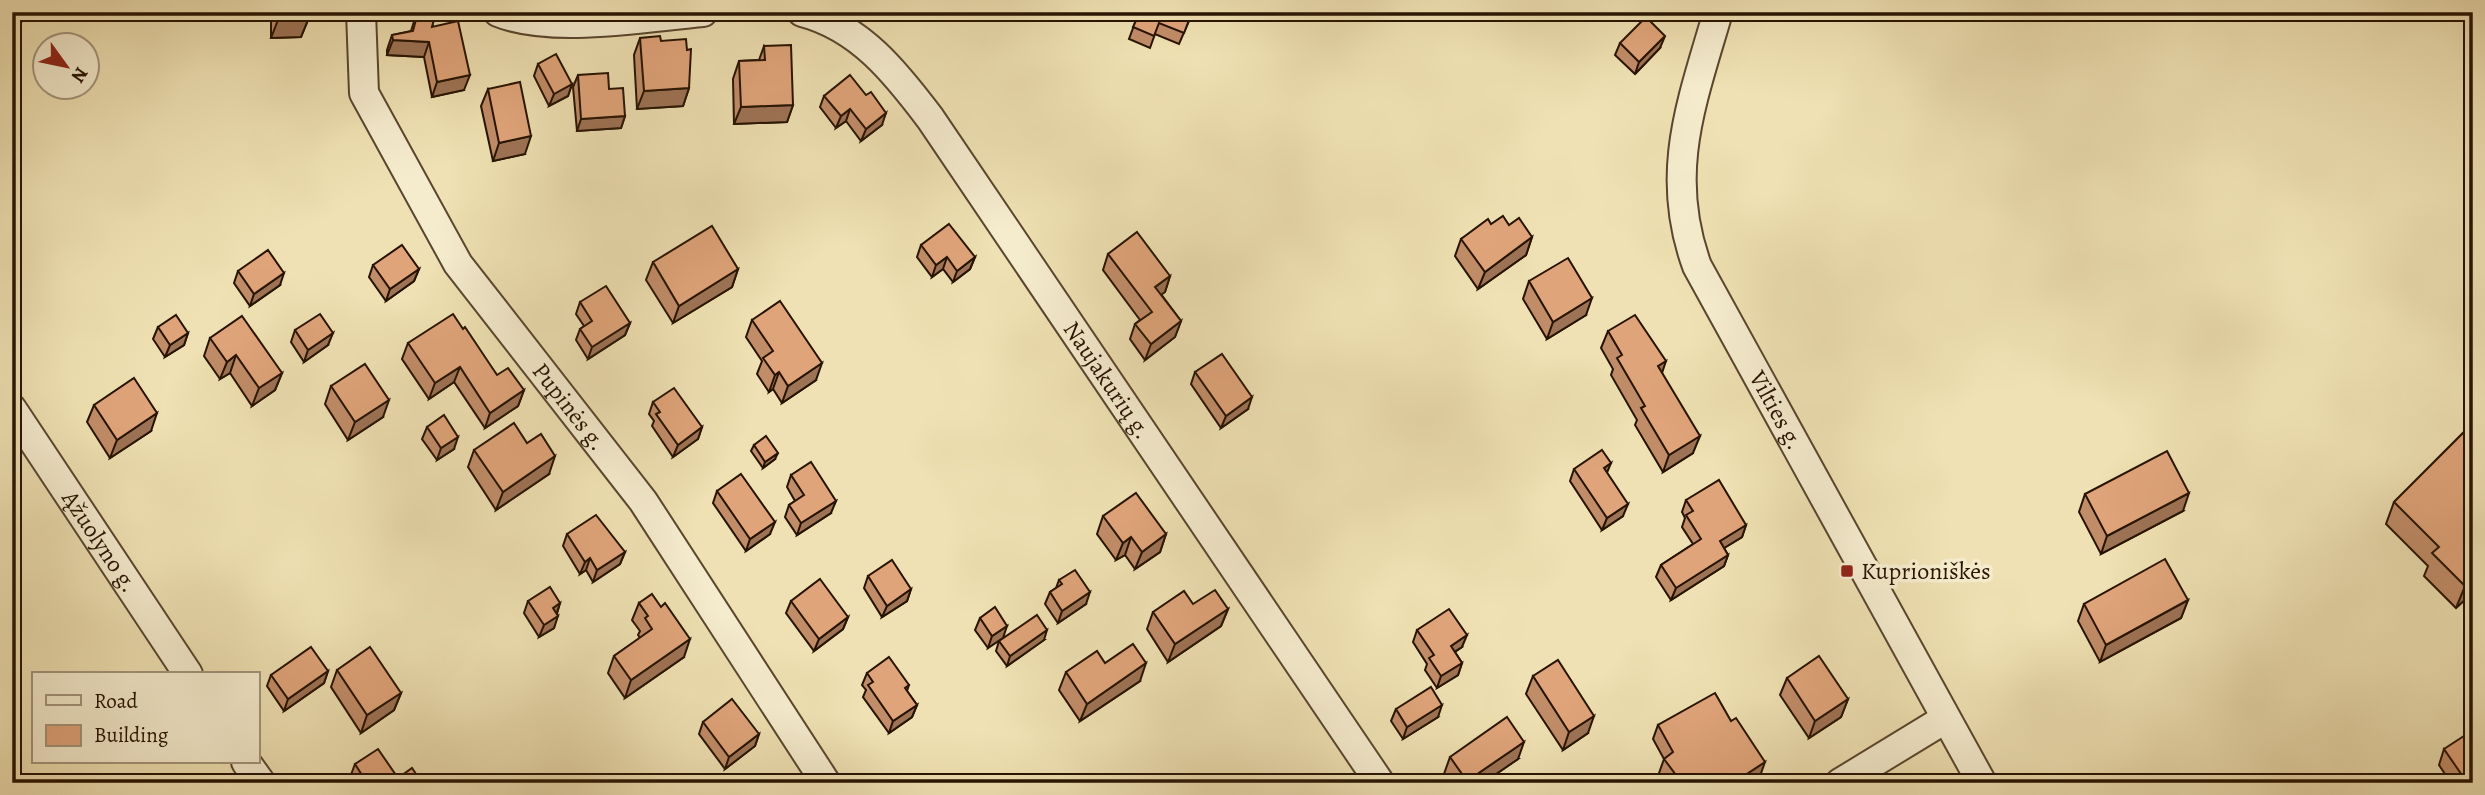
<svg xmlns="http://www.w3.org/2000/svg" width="2485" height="795" font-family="Alegreya,serif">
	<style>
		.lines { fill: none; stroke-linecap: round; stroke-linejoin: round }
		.minor-casing { stroke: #59462e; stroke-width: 32 }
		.minor { stroke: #f5ecce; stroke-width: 28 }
		.wall { fill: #c18d69; stroke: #271302; stroke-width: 2 }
		.shaded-wall { fill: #9d7355; stroke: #271302; stroke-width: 2 }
		.building { fill: #e0a47a; stroke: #271302; stroke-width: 2 }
		.poi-dot { fill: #8f2418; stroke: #f5ecce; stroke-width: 2.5 }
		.labels { text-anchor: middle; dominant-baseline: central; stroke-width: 7; stroke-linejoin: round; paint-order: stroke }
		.street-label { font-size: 24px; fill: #271302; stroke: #f5ecce }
		.poi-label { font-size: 24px; fill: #271302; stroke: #f5ecce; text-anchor: start }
	</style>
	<rect width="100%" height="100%" fill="#efe1b3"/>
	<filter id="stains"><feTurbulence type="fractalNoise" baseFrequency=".00286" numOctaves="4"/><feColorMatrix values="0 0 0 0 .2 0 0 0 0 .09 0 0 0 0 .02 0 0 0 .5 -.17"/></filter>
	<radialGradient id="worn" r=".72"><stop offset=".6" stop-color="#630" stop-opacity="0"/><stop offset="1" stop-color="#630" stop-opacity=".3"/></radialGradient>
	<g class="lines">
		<!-- minor casing -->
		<g class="minor-casing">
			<g id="minor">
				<path id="s1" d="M361,12l3,81 94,171 185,237 183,282"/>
				<path d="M498,12c53,22 147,5 205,0"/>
				<path id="s2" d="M802,12c58,15 94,61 128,106l450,665"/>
				<path id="s3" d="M1718,12c-26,90 -55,161 -21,254l285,517"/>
				<path id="s4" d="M12,409l176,265"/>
				<polyline points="246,762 261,783"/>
				<polyline points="1840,783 1945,719"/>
			</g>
		</g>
		<!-- minor -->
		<use href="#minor" class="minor"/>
	</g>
	<!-- wall -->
	<g class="wall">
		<polygon points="266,12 308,12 308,20 301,37 271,38 271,19 266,19"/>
		<polygon points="417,12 436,12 432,27 464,90 432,97 424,57 387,55 387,50 392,35 411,31"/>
		<polygon points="1139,12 1158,20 1193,12 1179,44 1155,34 1150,48 1129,39"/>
		<polygon points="1513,12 1526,12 1521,18"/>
		<polygon points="640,38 661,41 689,88 683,106 637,109 634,55"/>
		<polygon points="1620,43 1660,48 1635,74 1615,55"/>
		<polygon points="764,46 793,105 787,122 734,124 733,79 739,61 759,60"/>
		<polygon points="538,64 572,84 568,96 549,106 534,76"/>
		<polygon points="578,75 609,89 625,116 621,128 577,131 573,87"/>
		<polygon points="488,89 525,154 493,161 481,106"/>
		<polygon points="824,96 882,125 861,141 846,121 836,128 820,107"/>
		<polygon points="1491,224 1509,225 1532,237 1526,255 1478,289 1455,256 1461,239"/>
		<polygon points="921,245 975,257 970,269 953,282 943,269 932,277 917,257"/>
		<polygon points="1108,254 1170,276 1165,292 1161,294 1181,321 1175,337 1145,360 1130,339 1135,324 1140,320 1103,270"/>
		<polygon points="653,262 738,269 732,287 673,323 646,280"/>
		<polygon points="373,265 419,269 414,281 386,301 369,277"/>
		<polygon points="238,271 280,285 250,306 234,283"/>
		<polygon points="1529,281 1586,315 1547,339 1523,299"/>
		<polygon points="580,302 630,323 625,335 588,359 576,340 580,329 584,326 576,314"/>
		<polygon points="752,320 816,380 782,403 773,389 769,392 757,374 762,361 746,337"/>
		<polygon points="158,327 188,333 184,345 165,357 153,339"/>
		<polygon points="463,329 497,375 524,390 518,406 485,428 454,382 429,399 402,359 408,343"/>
		<polygon points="295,330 328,345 304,362 291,342"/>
		<polygon points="1608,331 1662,373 1693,453 1663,472 1635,425 1637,420 1611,375 1613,369 1601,348"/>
		<polygon points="210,338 282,373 275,390 252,406 230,373 220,379 204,356"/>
		<polygon points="1195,372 1248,409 1221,428 1191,384"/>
		<polygon points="331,386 383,417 348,440 325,404"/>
		<polygon points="653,402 702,427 698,439 673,457 652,426 654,421 649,414"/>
		<polygon points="94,405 151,431 110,458 87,422"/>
		<polygon points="2473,423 2473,595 2471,594 2456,608 2424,576 2428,566 2386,524 2394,502"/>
		<polygon points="427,427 454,449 437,460 422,439"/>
		<polygon points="754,445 775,459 763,468 751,451"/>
		<polygon points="474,450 549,474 496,510 468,467"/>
		<polygon points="1574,469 1607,473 1623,516 1602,530 1570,481"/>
		<polygon points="791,475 831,513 797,535 785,517 789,505 795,501 787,487"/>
		<polygon points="717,491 770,534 746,551 713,503"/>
		<polygon points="2085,494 2183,511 2101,554 2079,512"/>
		<polygon points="1686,500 1746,525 1742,537 1724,548 1728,555 1724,566 1671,600 1656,577 1661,565 1693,544 1682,527 1685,518 1682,512"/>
		<polygon points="1103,516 1166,534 1160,552 1135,569 1125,555 1116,560 1097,534"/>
		<polygon points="567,534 625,552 620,564 593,582 586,570 580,574 563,546"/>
		<polygon points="868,576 911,589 907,601 882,617 864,588"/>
		<polygon points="1059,580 1086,604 1058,623 1045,604 1050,592 1056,588"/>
		<polygon points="2188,600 2181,618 2100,662 2078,621 2084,604"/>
		<polygon points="528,601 560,603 557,614 554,628 539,637 524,613"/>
		<polygon points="791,601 848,617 843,629 814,651 786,613"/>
		<polygon points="639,603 684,657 625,698 608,673 614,656 640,638 638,635 640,631 632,620"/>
		<polygon points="1228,609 1221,626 1168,662 1147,629 1153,612"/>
		<polygon points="980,618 1007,626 988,648 975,630"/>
		<polygon points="1417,630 1462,647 1455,652 1462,663 1458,675 1437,688 1425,670 1427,664 1413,642"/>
		<polygon points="1044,640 1007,666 996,651 999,641"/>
		<polygon points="1105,663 1140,681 1080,721 1059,690 1066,672"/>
		<polygon points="337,670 401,693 394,710 361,733 331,687"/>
		<polygon points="328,671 324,683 284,711 267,686 271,675"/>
		<polygon points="867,673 909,685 907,691 917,705 912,717 889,733 863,697 866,690 862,685"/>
		<polygon points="1533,676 1588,733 1563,750 1526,694"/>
		<polygon points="1787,678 1848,699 1841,717 1809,738 1780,695"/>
		<polygon points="1396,709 1438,717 1403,739 1391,721"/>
		<polygon points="703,722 759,734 755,746 725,769 699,734"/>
		<polygon points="1658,725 1760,776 1749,783 1666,783 1659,773 1664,759 1653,739"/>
		<polygon points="2444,749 2473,783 2451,783 2439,765"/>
		<polygon points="1450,757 1518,759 1483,783 1449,783 1444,774"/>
		<polygon points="355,764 398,778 422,783 351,783 349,780"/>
	</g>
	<!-- shaded-wall -->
	<g class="shaded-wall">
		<polygon points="24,12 25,12 21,23 12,28 12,18"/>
		<polygon points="269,12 274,12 271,19 266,19"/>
		<polygon points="278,20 308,20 301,37 271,38"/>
		<polygon points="1665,36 1660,48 1635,74 1639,62"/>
		<polygon points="393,40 429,42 424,57 387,55"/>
		<polygon points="470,75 464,90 432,97 437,82"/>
		<polygon points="572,84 568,96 549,106 554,94"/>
		<polygon points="689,88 683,106 637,109 644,91"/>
		<polygon points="793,105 787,122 734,124 741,107"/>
		<polygon points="850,109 846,121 836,128 841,116"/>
		<polygon points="886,113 882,125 861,141 866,129"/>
		<polygon points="625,116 621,128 577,131 581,119"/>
		<polygon points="531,136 525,154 493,161 499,143"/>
		<polygon points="1532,237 1526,255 1478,289 1485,272"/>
		<polygon points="947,257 943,269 932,277 936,265"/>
		<polygon points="975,257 970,269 953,282 957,271"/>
		<polygon points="419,269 414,281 386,301 390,289"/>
		<polygon points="738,269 732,287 673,323 679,306"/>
		<polygon points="284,273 280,285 250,306 254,294"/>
		<polygon points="1170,276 1165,292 1150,303 1155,287"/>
		<polygon points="1592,298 1586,315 1547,339 1553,322"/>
		<polygon points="1181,321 1175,337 1145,360 1151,344"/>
		<polygon points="630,323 625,335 588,359 592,347"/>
		<polygon points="188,333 184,345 165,357 170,345"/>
		<polygon points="333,333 328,345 304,362 308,350"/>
		<polygon points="236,355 230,373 220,379 227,362"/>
		<polygon points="1666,361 1660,379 1658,366"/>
		<polygon points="822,363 816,380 782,403 788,386"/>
		<polygon points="460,367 454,382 429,399 435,383"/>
		<polygon points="779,372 773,389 769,392 775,375"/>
		<polygon points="282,373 275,390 252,406 259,388"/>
		<polygon points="524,390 518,406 485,428 490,413"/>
		<polygon points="1252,397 1248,409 1221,428 1226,416"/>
		<polygon points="389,400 383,417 348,440 355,422"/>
		<polygon points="157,413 151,431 110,458 117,440"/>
		<polygon points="702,427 698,439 673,457 678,445"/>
		<polygon points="1700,436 1693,453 1663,472 1669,455"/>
		<polygon points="458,437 454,449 437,460 441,448"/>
		<polygon points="778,453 775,459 763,468 765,462"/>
		<polygon points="555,456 549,474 496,510 503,492"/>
		<polygon points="1611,463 1606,475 1604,468"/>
		<polygon points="2189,493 2183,511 2101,554 2107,536"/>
		<polygon points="836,501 831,513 797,535 801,523"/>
		<polygon points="1628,504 1623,516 1602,530 1607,518"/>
		<polygon points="775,522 770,534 746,551 750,539"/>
		<polygon points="1746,525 1742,537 1716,553 1720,541"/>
		<polygon points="1166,534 1160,552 1135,569 1142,552"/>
		<polygon points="1131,537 1125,555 1116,560 1123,543"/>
		<polygon points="625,552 620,564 593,582 597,570"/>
		<polygon points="1728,555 1724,566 1671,600 1676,588"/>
		<polygon points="590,558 586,570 580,574 585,562"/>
		<polygon points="2473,578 2473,589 2471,594 2456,608 2465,586"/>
		<polygon points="911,589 907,601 882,617 887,606"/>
		<polygon points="1090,592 1086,604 1058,623 1062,611"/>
		<polygon points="2188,600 2181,618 2100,662 2106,645"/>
		<polygon points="560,603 556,615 553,608"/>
		<polygon points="1228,609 1221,626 1168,662 1175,644"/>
		<polygon points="558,616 554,628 539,637 544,625"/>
		<polygon points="848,617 843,629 814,651 819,639"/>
		<polygon points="1007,626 1003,638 988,648 992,636"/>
		<polygon points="1047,630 1044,640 1007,666 1010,656"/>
		<polygon points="1467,635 1462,647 1446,657 1451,646"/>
		<polygon points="690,639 684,657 625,698 631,680"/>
		<polygon points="1146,663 1140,681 1080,721 1087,704"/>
		<polygon points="1462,663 1458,675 1437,688 1441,676"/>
		<polygon points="328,671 324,683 284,711 288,699"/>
		<polygon points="401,693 394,710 361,733 367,715"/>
		<polygon points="1848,699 1841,717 1809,738 1815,721"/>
		<polygon points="917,705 912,717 889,733 893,721"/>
		<polygon points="1442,705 1438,717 1403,739 1407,727"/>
		<polygon points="1594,716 1588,733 1563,750 1569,732"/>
		<polygon points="759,734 755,746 725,769 729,757"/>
		<polygon points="1524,742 1518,759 1483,783 1466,783 1467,781"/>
		<polygon points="1765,762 1760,776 1749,783 1733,783"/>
	</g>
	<!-- building -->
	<g class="building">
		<polygon points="12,12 24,12 12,18"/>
		<rect x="278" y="12" width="30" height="8"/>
		<polygon points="418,12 436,12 432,27 458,21 470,75 437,82 429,42 393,40 392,35 413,31"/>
		<polygon points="1140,12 1158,20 1161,12 1192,12 1184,33 1159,23 1154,36 1133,27"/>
		<polygon points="1646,17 1665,36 1639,62 1620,43"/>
		<polygon points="660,36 661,41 686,39 687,50 691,49 689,88 644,91 640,38"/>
		<polygon points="791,45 793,105 741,107 739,61 765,60 764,46"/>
		<polygon points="556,54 572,84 554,94 538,64"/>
		<polygon points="608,73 609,89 623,88 625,116 581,119 578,75"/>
		<polygon points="850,75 866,95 871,92 886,113 866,129 850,109 841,116 824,96"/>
		<polygon points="520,82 531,136 499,143 488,89"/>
		<polygon points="1503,216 1509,225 1519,218 1532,237 1485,272 1461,239 1488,219 1491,224"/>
		<polygon points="949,224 975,257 957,271 947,257 936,265 921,245"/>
		<polygon points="712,226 738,269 679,306 653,262"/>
		<polygon points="1137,232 1170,276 1155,287 1181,321 1151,344 1135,324 1152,312 1108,254"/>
		<polygon points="402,245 419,269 390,289 373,265"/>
		<polygon points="268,250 284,273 254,294 238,271"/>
		<polygon points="1568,258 1592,298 1553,322 1529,281"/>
		<polygon points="606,286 630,323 592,347 580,329 592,321 580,302"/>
		<polygon points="780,301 822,363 788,386 779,372 775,375 763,358 773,351 752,320"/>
		<polygon points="320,314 333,333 308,350 295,330"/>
		<polygon points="453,314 463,329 465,327 497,375 508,368 524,390 490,413 460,367 435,383 408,343"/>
		<polygon points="176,315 188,333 170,345 158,327"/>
		<polygon points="1635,315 1666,361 1658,366 1700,436 1669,455 1641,408 1645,406 1617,358 1622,355 1608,331"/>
		<polygon points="242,316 282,373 259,388 236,355 227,362 210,338"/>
		<polygon points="1222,354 1252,397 1226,416 1195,372"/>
		<polygon points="365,364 389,400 355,422 331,386"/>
		<polygon points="134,378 157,413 117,440 94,405"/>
		<polygon points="674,388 702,427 678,445 656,414 660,412 653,402"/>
		<polygon points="444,415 458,437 441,448 427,427"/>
		<polygon points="514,423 527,443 541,434 555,456 503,492 474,450"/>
		<polygon points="2473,423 2473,578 2465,586 2432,553 2439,547 2394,502"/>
		<polygon points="766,436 778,453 765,462 754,445"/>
		<polygon points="1602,450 1611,463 1604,468 1628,504 1607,518 1574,469"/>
		<polygon points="2167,451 2189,493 2107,536 2085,494"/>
		<polygon points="811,462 836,501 801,523 789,505 804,495 791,475"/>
		<polygon points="741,474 775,522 750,539 717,491"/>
		<polygon points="1719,480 1746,525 1720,541 1728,555 1676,588 1661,565 1701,539 1686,515 1693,511 1686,500"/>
		<polygon points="1136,493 1166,534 1142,552 1131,537 1123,543 1103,516"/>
		<polygon points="596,515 625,552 597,570 590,558 585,562 567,534"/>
		<polygon points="2165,559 2188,600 2106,645 2084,604"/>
		<polygon points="892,560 911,589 887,606 868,576"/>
		<polygon points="1075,570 1090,592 1062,611 1050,592 1062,584 1059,580"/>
		<polygon points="820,579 848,617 819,639 791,601"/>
		<polygon points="550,587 560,603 553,608 558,616 544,625 528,601"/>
		<polygon points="1215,590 1228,609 1175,644 1153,612 1184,591 1193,604"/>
		<polygon points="652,594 661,607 665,603 690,639 631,680 614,656 652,629 645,618 648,616 639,603"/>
		<polygon points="995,607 1007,626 992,636 980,618"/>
		<polygon points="1449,609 1467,635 1451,646 1462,663 1441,676 1429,658 1434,655 1417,630"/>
		<polygon points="1037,615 1047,630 1010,656 999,641"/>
		<polygon points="1133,644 1146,663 1087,704 1066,672 1097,651 1105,663"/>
		<polygon points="311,647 328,671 288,699 271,675"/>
		<polygon points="370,647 401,693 367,715 337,670"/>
		<polygon points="1819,656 1848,699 1815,721 1787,678"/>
		<polygon points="889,657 909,685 905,688 917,705 893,721 868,685 873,682 867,673"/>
		<polygon points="1558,660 1594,716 1569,732 1533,676"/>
		<polygon points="1431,687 1442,705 1407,727 1396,709"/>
		<polygon points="1715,693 1731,721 1736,718 1765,762 1733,783 1682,783 1664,759 1673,752 1658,725"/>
		<polygon points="732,699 759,734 729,757 703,722"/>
		<polygon points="1507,717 1524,742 1467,781 1450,757"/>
		<polygon points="2473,730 2473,783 2463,783 2466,781 2444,749"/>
		<polygon points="378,749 398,778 412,768 422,783 367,783 355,764"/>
		<polygon points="954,775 959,783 942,783"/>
	</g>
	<!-- markers -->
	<rect class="poi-dot" x="1840" y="564" width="14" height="14" rx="3.5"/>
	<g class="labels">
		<!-- street labels -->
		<g class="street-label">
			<text stroke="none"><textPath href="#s2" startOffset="486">Naujakurių g.</textPath></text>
			<text stroke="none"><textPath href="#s1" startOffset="457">Pupinės g.</textPath></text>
			<text stroke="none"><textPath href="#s3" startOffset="425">Vilties g.</textPath></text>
			<text stroke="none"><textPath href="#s4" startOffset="159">Ąžuolyno g.</textPath></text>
		</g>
		<!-- poi labels -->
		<g class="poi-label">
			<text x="1861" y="571">Kuprioniškės</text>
		</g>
	</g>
	<!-- margin -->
	<rect width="2485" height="795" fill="none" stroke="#efe1b3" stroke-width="42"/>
	<rect x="14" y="14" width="2457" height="767" fill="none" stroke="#271302" stroke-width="3.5"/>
	<rect x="21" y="21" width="2443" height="753" fill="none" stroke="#271302" stroke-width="2"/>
	<!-- legend -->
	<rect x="32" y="672" width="228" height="91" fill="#f5ecce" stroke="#a3957c" stroke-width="2"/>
	<rect x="46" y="695" width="35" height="10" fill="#f5ecce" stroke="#a3957c" stroke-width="2"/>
	<text x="94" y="708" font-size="21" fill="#271302">Road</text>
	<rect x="46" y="725" width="35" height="21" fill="#e0a47a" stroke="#a3957c" stroke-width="2"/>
	<text x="94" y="742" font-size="21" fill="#271302">Building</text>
	<!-- north arrow -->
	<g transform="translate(66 66) rotate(123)"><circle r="33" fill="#f5ecce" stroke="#a3957c" stroke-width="2"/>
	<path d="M0-5L12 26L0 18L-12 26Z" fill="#8f2418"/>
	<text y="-10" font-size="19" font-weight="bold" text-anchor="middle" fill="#271302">N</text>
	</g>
	<rect width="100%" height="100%" filter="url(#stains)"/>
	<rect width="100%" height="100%" fill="url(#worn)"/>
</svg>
